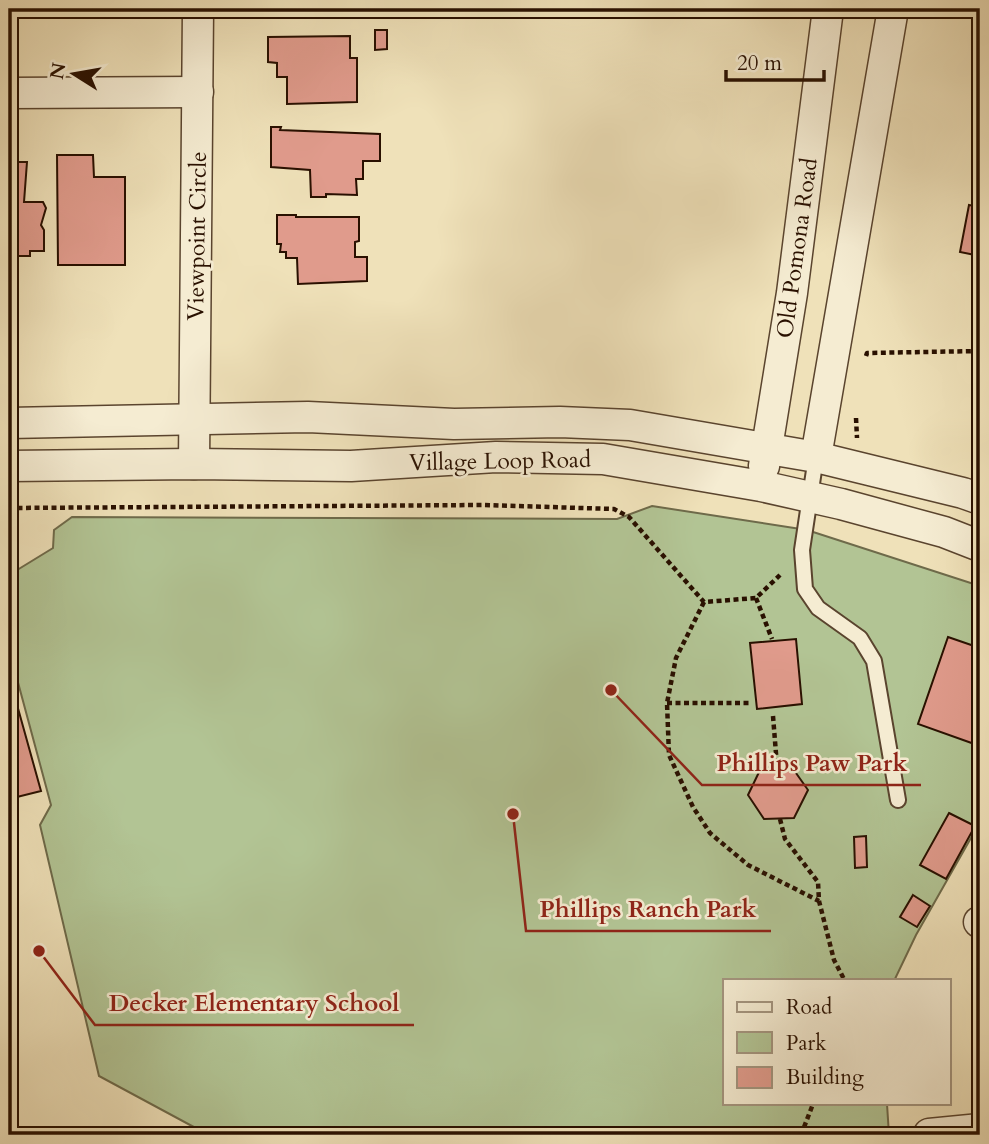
<svg xmlns="http://www.w3.org/2000/svg" width="989" height="1144" font-family="Cardo,serif">
	<style>
		.green { fill: #b2c494; stroke: #6e6a4a; stroke-width: 2 }
		.building { fill: #e09b8c; stroke: #291000; stroke-width: 2 }
		.lines { fill: none; stroke-linecap: round; stroke-linejoin: round }
		.lane-casing { stroke: #5a442e; stroke-width: 18 }
		.street-casing { stroke: #5a442e; stroke-width: 33 }
		.path { stroke: #291000; stroke-width: 4.5; stroke-dasharray: 5 3.5; stroke-linecap: butt }
		.lane { stroke: #f5ecd2; stroke-width: 14 }
		.street { stroke: #f5ecd2; stroke-width: 30 }
		.labels { text-anchor: middle; dominant-baseline: central; stroke-width: 5; stroke-linejoin: round; paint-order: stroke }
		.street-label { font-size: 23px; fill: #291000; stroke: #f5ecd2 }
		.leader { fill: none; stroke: #8f2418; stroke-width: 2.5 }
		.callout-dot { fill: #8f2418; stroke: #f5ecd2; stroke-width: 2.5 }
		.callout-label { font-size: 24px; text-anchor: middle; font-weight: bold; fill: #8f2418; stroke: #f5ecd2; stroke-width: 5; stroke-linejoin: round; paint-order: stroke }
	</style>
	<rect width="100%" height="100%" fill="#efe1b9"/>
	<filter id="stains"><feTurbulence type="fractalNoise" baseFrequency=".00286" numOctaves="4"/><feColorMatrix values="0 0 0 0 .2 0 0 0 0 .09 0 0 0 0 .02 0 0 0 .5 -.17"/></filter>
	<radialGradient id="worn" r=".72"><stop offset=".6" stop-color="#630" stop-opacity="0"/><stop offset="1" stop-color="#630" stop-opacity=".3"/></radialGradient>
	<!-- green -->
	<polygon class="green" points="652,506 807,530 980,586 980,822 916,935 894,981 725,981 725,1104 887,1104 889,1135 204,1135 205,1133 99,1076 40,825 51,805 9,649 9,575 53,548 54,530 72,517 617,519"/>
	<!-- building -->
	<g class="building">
		<polygon points="375,30 387,30 387,49 375,50"/>
		<polygon points="350,36 350,58 357,58 357,102 287,104 287,77 277,77 277,63 268,62 268,37"/>
		<polygon points="271,127 281,127 280,130 380,134 380,161 363,161 363,179 356,179 357,195 326,194 326,197 311,197 310,170 271,167"/>
		<polygon points="57,155 93,155 94,177 125,177 125,265 58,265"/>
		<polygon points="9,162 27,162 24,202 43,202 46,208 41,225 44,230 44,251 30,251 30,256 9,256"/>
		<polygon points="969,205 980,207 980,256 960,252"/>
		<polygon points="277,215 296,215 296,217 359,217 359,241 355,242 355,257 367,257 367,281 298,284 297,258 286,258 286,252 280,252 281,244 277,244"/>
		<polygon points="948,637 980,648 980,746 918,724"/>
		<polygon points="796,639 802,704 757,709 750,643"/>
		<polygon points="9,676 41,791 9,799"/>
		<polygon points="777,766 791,766 808,790 794,818 764,819 748,795 761,768"/>
		<polygon points="949,813 975,826 946,879 920,865"/>
		<polygon points="866,836 867,867 855,868 854,837"/>
		<polygon points="913,895 930,906 917,927 900,917"/>
	</g>
	<g class="lines">
		<!-- lane casing -->
		<g class="lane-casing">
			<polyline id="lane" points="816,457 802,550 805,589 818,608 860,638 874,661 898,800"/>
		</g>
		<!-- street casing -->
		<g class="street-casing">
			<g id="street">
				<polyline points="9,93 198,92"/>
				<polyline points="9,423 308,417 454,424 560,422 630,425 816,457 963,493 980,499"/>
				<polyline points="816,457 893,9"/>
				<polyline points="194,464 198,9"/>
				<polyline points="9,466 194,464 351,466 496,457 603,459 761,486 841,504 944,532 980,546"/>
				<polyline points="764,466 792,293 828,9"/>
				<polyline points="979,922 980,922"/>
				<polyline points="929,1134 980,1129"/>
			</g>
		</g>
		<!-- path -->
		<g class="path">
			<polyline points="866,356 867,353 980,351"/>
			<polyline points="856,418 857,438"/>
			<polyline points="9,508 484,505 614,509 629,517 704,602 756,598 780,575"/>
			<polyline points="756,598 772,639"/>
			<polyline points="704,602 676,658 667,703 669,755 693,807 710,833 748,865 819,901"/>
			<polyline points="667,703 751,703"/>
			<polyline points="773,716 777,766"/>
			<polyline points="780,819 785,839 818,882 819,901 834,960 845,981"/>
			<polyline points="801,1135 813,1104"/>
		</g>
		<!-- lane -->
		<use href="#lane" class="lane"/>
		<!-- street -->
		<use href="#street" class="street"/>
	</g>
	<g class="labels">
		<!-- street labels -->
		<g class="street-label">
			<text transform="translate(197 236) rotate(-89)">Viewpoint Circle</text>
			<text transform="translate(797 248) rotate(-82)">Old Pomona Road</text>
			<text transform="translate(500 461) rotate(-1)">Village Loop Road</text>
		</g>
	</g>
	<!-- callouts -->
	<path class="leader" d="M611 690L702 785H921M513 814L526 931H771M39 951L95 1025H414"/>
	<g class="callout-dot">
		<circle cx="611" cy="690" r="7"/>
		<circle cx="513" cy="814" r="7"/>
		<circle cx="39" cy="951" r="7"/>
	</g>
	<g class="callout-label">
		<text x="812" y="771">Phillips Paw Park</text>
		<text x="648" y="917">Phillips Ranch Park</text>
		<text x="254" y="1011">Decker Elementary School</text>
	</g>
	<!-- margin -->
	<rect width="989" height="1144" fill="none" stroke="#efe1b9" stroke-width="35"/>
	<rect x="10" y="10" width="968" height="1123" fill="none" stroke="#291000" stroke-width="3.5"/>
	<rect x="18" y="18" width="954" height="1109" fill="none" stroke="#291000" stroke-width="2"/>
	<!-- legend -->
	<rect x="723" y="979" width="228" height="126" fill="#f5ecd2" stroke="#a3947e" stroke-width="2"/>
	<rect x="737" y="1002" width="35" height="10" fill="#f5ecd2" stroke="#a3947e" stroke-width="2"/>
	<text x="786" y="1014" font-size="21" fill="#291000">Road</text>
	<rect x="737" y="1032" width="35" height="21" fill="#b2c494" stroke="#a3947e" stroke-width="2"/>
	<text x="786" y="1050" font-size="21" fill="#291000">Park</text>
	<rect x="737" y="1067" width="35" height="21" fill="#e09b8c" stroke="#a3947e" stroke-width="2"/>
	<text x="786" y="1084" font-size="21" fill="#291000">Building</text>
	<!-- north arrow -->
	<g transform="translate(74 74) rotate(281)" stroke="#f5ecd2" stroke-width="5" paint-order="stroke">
	<path d="M0-5L12 26L0 18L-12 26Z" fill="#291000"/>
	<text y="-10" font-size="19" font-weight="bold" text-anchor="middle" fill="#291000">N</text>
	</g>
	<!-- scale -->
	<path d="M726 70v10h98v-10" fill="none" stroke="#291000" stroke-width="3.5"/>
	<text x="737" y="70" font-size="21" fill="#291000" stroke="#f5ecd2" stroke-width="5" paint-order="stroke">20 m</text>
	<rect width="100%" height="100%" filter="url(#stains)"/>
	<rect width="100%" height="100%" fill="url(#worn)"/>
</svg>
